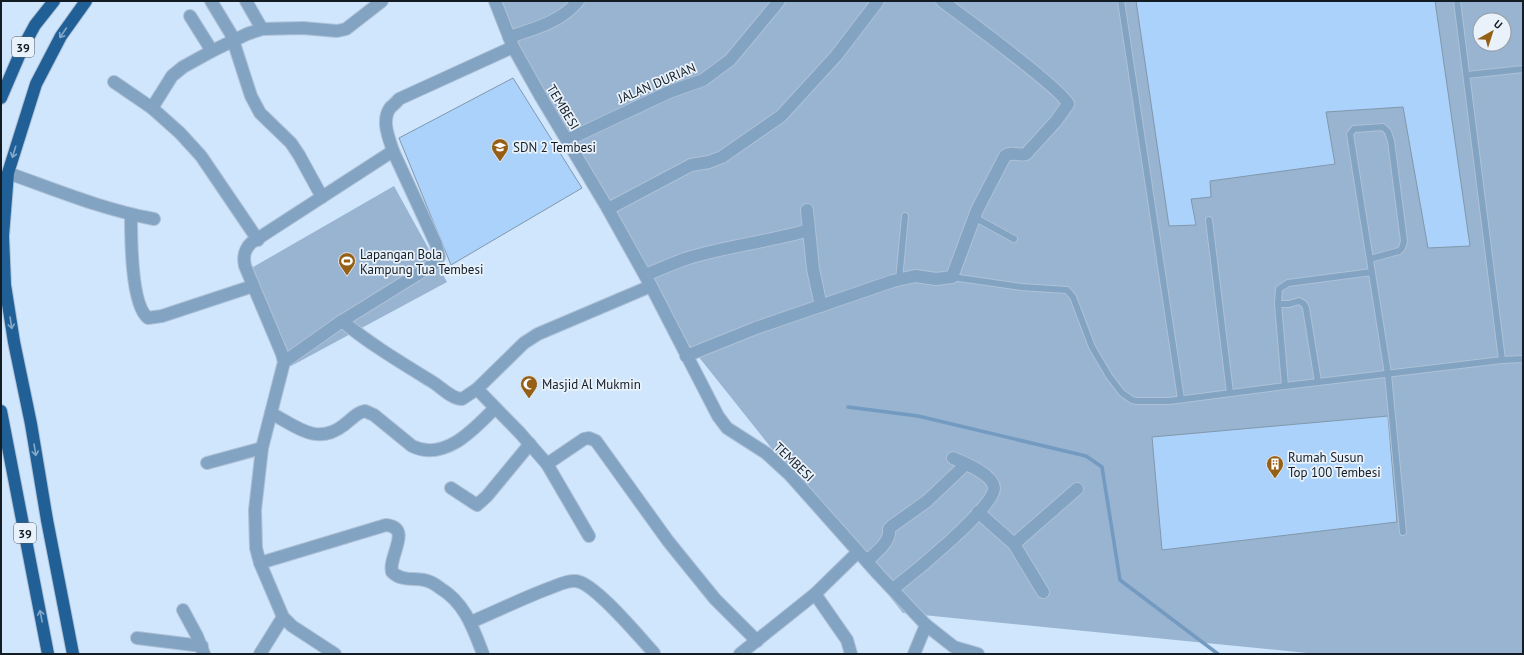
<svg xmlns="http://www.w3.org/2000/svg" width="1524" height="655" font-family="'PT Sans',sans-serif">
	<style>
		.green { fill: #98b4d1; fill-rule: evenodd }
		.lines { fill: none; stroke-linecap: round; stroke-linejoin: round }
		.stream { stroke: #739ac0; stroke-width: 3.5 }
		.building { fill: #aad2fb; stroke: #8297ac }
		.service-casing { stroke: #aec1d6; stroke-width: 8 }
		.minor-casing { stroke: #aec1d6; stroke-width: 14 }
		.trunk-casing { stroke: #aec1d6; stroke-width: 14 }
		.service { stroke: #83a3c3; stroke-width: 6 }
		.minor { stroke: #83a3c3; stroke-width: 12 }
		.trunk { stroke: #216097; stroke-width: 12 }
		.oneway { stroke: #85a9c9 }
		.labels { text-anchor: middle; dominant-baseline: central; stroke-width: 3.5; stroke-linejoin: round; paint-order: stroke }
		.shield { fill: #e9f2fb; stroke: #535c64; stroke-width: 1 }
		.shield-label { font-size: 12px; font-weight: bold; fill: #131b23 }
		.street-label { font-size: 13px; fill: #131b23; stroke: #e9f2fb }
		.poi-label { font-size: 13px; fill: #131b23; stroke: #e9f2fb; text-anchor: start }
	</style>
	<rect width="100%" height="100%" fill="#d0e6fd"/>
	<!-- green -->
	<g class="green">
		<path d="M497,1h1026v653h-206l-414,-41 -256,-321 -133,-239zM1480,20h24v24h-24z"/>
		<polygon points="394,186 447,282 291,366 248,270"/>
	</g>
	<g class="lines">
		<!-- stream -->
		<polyline class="stream" points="848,407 918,416 1086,456 1102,467 1120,580 1218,654"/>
	</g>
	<!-- building -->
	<g class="building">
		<polygon points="1136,1 1435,1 1470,246 1428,248 1403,107 1326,112 1335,164 1210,181 1211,197 1191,199 1196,225 1169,226"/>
		<polygon points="513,78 582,188 451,265 399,138"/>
		<polygon points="1388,416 1397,522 1162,550 1152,437"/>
	</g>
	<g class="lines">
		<!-- service casing -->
		<g class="service-casing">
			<g id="service">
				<polyline points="1121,1 1181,399"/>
				<polyline points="1457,1 1502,360"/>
				<polyline points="1467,75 1523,69"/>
				<polyline points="974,217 1014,239"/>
				<polyline points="1209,220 1230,393"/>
				<polyline points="1370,259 1399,251 1402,248 1404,241 1391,141 1388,132 1383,127 1354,129 1350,134 1388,374 1403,532"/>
				<polyline points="952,277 1021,287 1067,290 1073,297 1092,347 1109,376 1122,393 1132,400 1137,401 1169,401 1285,386 1502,360 1523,359"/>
				<polyline points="899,280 905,216"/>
				<polyline points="1278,304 1279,289 1288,283 1372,272"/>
				<polyline points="1285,386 1278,304 1289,304 1299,301 1304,304 1306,308 1318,382"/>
			</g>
		</g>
		<!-- minor casing -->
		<g class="minor-casing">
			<g id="minor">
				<polyline points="211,1 231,34 251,96 260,113 291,143 299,155 322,197"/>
				<polyline points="246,1 262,29"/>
				<polyline points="495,1 513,47 541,97 608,209 651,286 718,416 727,428 766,453 790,475 878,574 926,625 954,647 978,654"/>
				<polyline points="190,16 212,51"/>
				<path d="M509,37c25,-8 52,-15 69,-36"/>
				<polyline points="114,82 152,108 180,133 201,156 258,240"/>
				<polyline points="152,108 172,76 183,67 212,51 247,34 262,29 303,28 337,31 346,29 382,1"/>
				<polyline points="567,140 669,92 703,80 730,60 779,1"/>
				<path d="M8,173c48,17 96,37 146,46"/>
				<polyline points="608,209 691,165 709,162 722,157 781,116 836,56 878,1"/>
				<polyline points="807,210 813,269 821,306"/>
				<path d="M131,215c0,21 0,90 17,103l14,-2 91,-30"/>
				<path d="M645,275c13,-5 26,-11 40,-16 40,-13 83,-17 124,-29"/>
				<polyline points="651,286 538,334 524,343 477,389 520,433 547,464 584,439 589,438 596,441 668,541 715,599 757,641"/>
				<polyline points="342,321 426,269 434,264 439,257 436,244 393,151"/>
				<path d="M686,356l70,-28 137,-47 22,-5 21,3 16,-2 25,-67 28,-54c7,-5 14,0 21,-2l30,-33 12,-17c-5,-14 -107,-89 -126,-103"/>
				<path d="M284,362l58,-41c28,23 58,41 89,60 9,5 20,18 31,18l15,-10"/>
				<path d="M271,413c26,14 46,33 73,12 7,-5 13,-13 21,-14l9,4 38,31c33,16 62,-17 83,-38"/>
				<polyline points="207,463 262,448"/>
				<polyline points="547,464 589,536"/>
				<polyline points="451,488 477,505 487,496 530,444"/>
				<polyline points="978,512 1014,544 1043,592"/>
				<polyline points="1014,544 1077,489"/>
				<path d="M867,561c8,-8 24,-19 22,-32l3,-3 35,-25 39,-37"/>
				<path d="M260,563l126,-38c27,3 2,31 6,47 9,9 20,6 32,8 6,1 11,4 16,8 25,15 33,40 43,66"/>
				<path d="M893,589c18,-14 102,-82 101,-101 -1,-14 -30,-25 -41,-30"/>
				<polyline points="815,594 847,640 851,654"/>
				<polyline points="183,610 197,636 204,654"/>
				<path d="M471,622c26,-11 52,-24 79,-34 8,-3 17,-8 26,-7 19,2 64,57 78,72"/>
				<polyline points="137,638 202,646"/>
				<polyline points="260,654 283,617"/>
				<path d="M335,654l-43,-28 -9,-9 -23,-54 -4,-15 -1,-38 7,-62 22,-86 -2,-8 -37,-88c-2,-9 -1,-16 6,-23l142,-92c-4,-13 -12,-30 -3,-43 3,-3 7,-6 9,-9l114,-52"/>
				<polyline points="740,654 815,594 858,552"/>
				<polyline points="914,654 926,625"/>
			</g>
		</g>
		<!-- trunk casing -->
		<g class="trunk-casing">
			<g id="trunk">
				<polyline points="1,98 22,49 35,25 54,1"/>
				<polyline points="1,411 48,654"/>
				<polyline points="73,654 47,520 31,424 14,342 5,285 3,236 8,173 36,84 61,36 86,1"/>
			</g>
		</g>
		<!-- service -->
		<use href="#service" class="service"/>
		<!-- minor -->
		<use href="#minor" class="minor"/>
		<!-- trunk -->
		<use href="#trunk" class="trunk"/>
	</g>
	<!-- one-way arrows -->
	<defs><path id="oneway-shaft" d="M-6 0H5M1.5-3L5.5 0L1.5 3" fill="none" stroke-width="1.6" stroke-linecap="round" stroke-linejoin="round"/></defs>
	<g class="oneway">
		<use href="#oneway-shaft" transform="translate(63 33) rotate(124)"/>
		<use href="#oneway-shaft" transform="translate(14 152) rotate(107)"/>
		<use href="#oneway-shaft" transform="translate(11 323) rotate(81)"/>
		<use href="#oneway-shaft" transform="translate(35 450) rotate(81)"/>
		<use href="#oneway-shaft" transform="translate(41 616) rotate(-101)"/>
	</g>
	<!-- icons -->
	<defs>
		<g id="school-pin" transform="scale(0.9)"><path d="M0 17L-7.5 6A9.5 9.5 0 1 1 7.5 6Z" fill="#955f16" stroke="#e9f2fb"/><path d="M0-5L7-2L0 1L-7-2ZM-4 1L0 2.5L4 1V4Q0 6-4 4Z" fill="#fff"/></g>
		<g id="stadium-pin" transform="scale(0.9)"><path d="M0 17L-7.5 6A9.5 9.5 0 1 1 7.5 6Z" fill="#955f16" stroke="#e9f2fb"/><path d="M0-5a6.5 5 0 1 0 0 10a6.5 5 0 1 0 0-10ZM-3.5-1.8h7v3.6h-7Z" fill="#fff"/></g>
		<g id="mosque-pin" transform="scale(0.9)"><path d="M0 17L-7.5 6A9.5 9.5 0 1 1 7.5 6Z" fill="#955f16" stroke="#e9f2fb"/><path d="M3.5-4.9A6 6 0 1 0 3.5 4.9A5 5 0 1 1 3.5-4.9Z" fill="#fff"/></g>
		<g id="building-pin" transform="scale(0.9)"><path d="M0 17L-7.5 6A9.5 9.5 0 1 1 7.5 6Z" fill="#955f16" stroke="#e9f2fb"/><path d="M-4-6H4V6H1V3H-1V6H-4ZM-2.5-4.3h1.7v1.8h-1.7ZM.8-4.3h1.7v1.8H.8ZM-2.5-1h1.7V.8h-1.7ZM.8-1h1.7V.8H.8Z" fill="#fff"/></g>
	</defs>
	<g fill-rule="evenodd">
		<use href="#school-pin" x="500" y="147"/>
		<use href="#stadium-pin" x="347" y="261"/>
		<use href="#mosque-pin" x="529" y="384"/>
		<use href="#building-pin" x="1275" y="464"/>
	</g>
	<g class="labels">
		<!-- shield labels -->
		<g class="shield">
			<rect x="12" y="37" width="22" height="20" rx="3"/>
			<rect x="14" y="523" width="22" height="20" rx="3"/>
		</g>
		<g class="shield-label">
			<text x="23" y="47">39</text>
			<text x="25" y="533">39</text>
		</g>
		<!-- street labels -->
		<g class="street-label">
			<text transform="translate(657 83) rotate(-23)">JALAN DURIAN</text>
			<text transform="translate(563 107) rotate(59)">TEMBESI</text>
			<text transform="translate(794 462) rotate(44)">TEMBESI</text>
		</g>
		<!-- poi labels -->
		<g class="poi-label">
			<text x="513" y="147">SDN 2 Tembesi</text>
			<text x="360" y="254">Lapangan Bola<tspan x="360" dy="15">Kampung Tua Tembesi</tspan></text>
			<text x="542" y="384">Masjid Al Mukmin</text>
			<text x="1288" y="457">Rumah Susun<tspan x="1288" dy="15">Top 100 Tembesi</tspan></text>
		</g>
	</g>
	<!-- border -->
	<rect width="1524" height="655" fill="none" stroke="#131b23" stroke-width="4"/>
	<!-- north arrow -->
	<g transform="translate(1492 32) rotate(39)"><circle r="19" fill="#e9f2fb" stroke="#939ca5"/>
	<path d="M0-3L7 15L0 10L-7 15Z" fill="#955f16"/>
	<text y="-6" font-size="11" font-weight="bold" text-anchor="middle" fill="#131b23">U</text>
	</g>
</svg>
